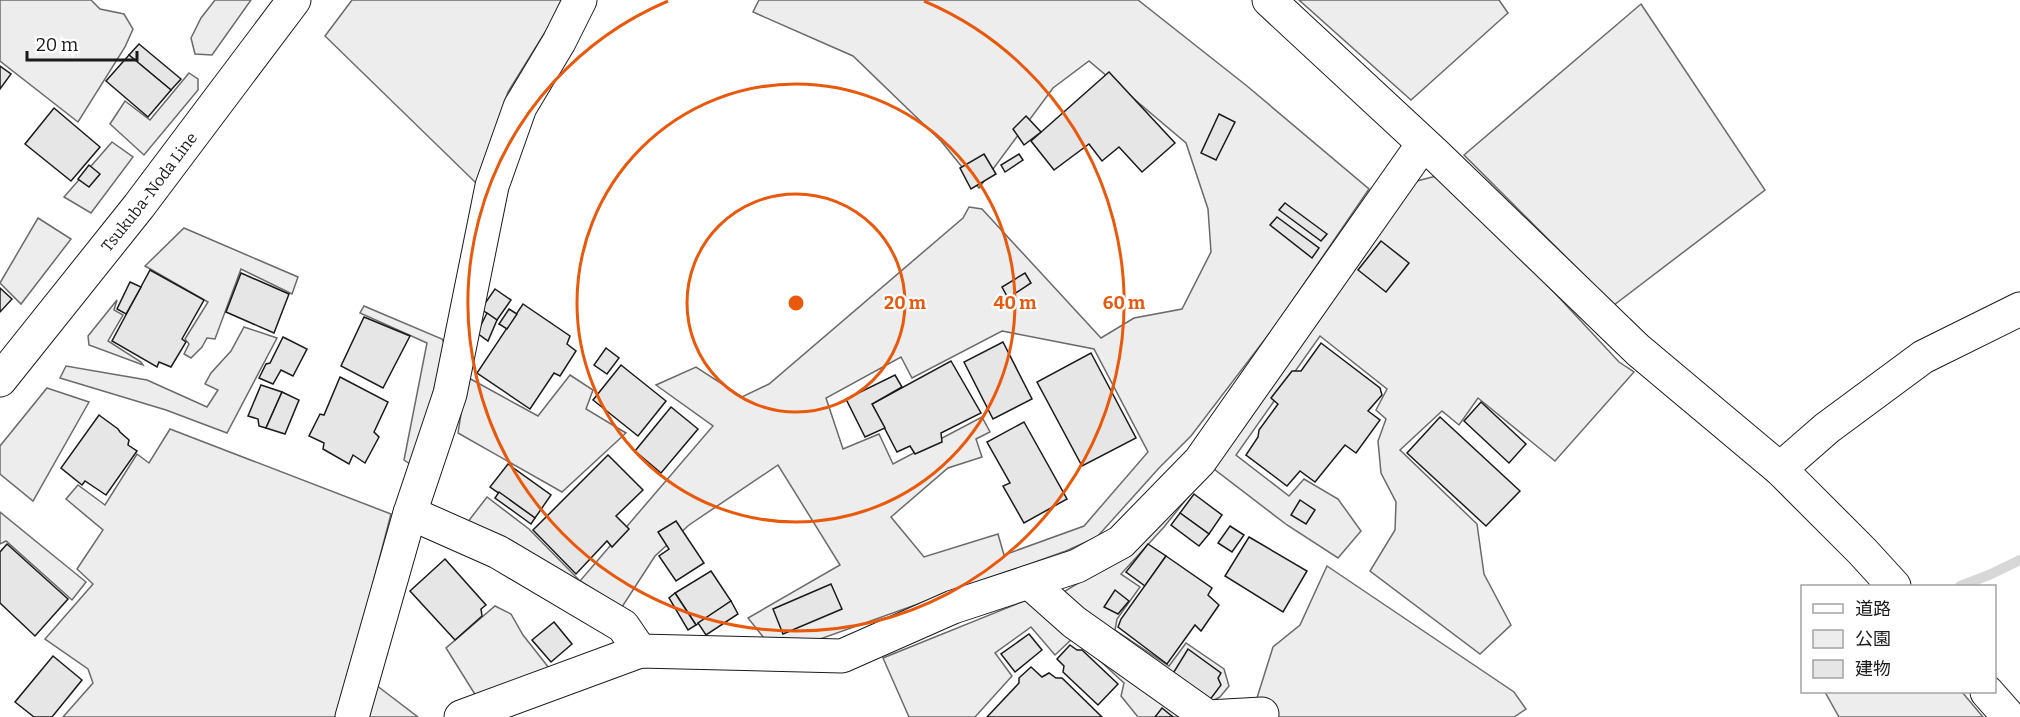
<svg xmlns="http://www.w3.org/2000/svg" width="2020" height="717" font-family="Bitter,'Noto Sans JP',serif">
	<style>
		.green { fill: #ededed; stroke: #6a6a6a; stroke-width: 1.5; fill-rule: evenodd }
		.lines { fill: none; stroke-linecap: round; stroke-linejoin: round }
		.stream { stroke: #d7d7d7; stroke-width: 10 }
		.building { fill: #e6e6e6; stroke: #1a1a1a; stroke-width: 1.5 }
		.minor-casing { stroke: #1a1a1a; stroke-width: 35 }
		.major-casing { stroke: #1a1a1a; stroke-width: 35 }
		.minor { stroke: #fff; stroke-width: 33 }
		.major { stroke: #fff; stroke-width: 33 }
		.ring { fill: none; stroke: #e8590c; stroke-width: 3 }
		.labels { text-anchor: middle; dominant-baseline: central; stroke-width: 4.5; stroke-linejoin: round; paint-order: stroke }
		.street-label { font-size: 16px; fill: #1a1a1a; stroke: #fff }
		.centre { fill: #e8590c; stroke: #fff; stroke-width: 3 }
		.ring-label { font-size: 18px; text-anchor: middle; font-weight: bold; fill: #e8590c; stroke: #fff; stroke-width: 4.5; stroke-linejoin: round; paint-order: stroke }
	</style>
	<rect width="100%" height="100%" fill="#fff"/>
	<!-- green -->
	<g class="green">
		<polygon points="0,0 91,0 100,9 124,14 133,29 125,47 78,122 0,61"/>
		<polygon points="215,0 251,0 212,55 195,54 191,38 201,18"/>
		<polygon points="352,0 565,0 508,92 476,183 325,36"/>
		<path d="M759,0h379l109,86 122,103 -91,133 -87,114 -32,32 -62,69 -31,14 -271,97 -27,-5 -20,-25 92,-53 -62,-100 -89,60 -34,31 -33,51 -42,-26 -113,-58 20,-26 42,32 51,52 133,-155 -57,-41 40,-18 46,30 27,-13 194,-166 6,-11 13,2 119,129 33,-20 48,-9 29,-57 -3,-43 -22,-66 -97,-82 -36,27 -74,100 -38,-47 -88,-85 -100,-44zM1002,331l92,18 54,103 -64,74 -80,29 -6,-21 -74,23 -33,-40 57,-49 34,-11 -6,-18 14,-7 -8,-15 -89,47 -14,-30 -36,15 -17,-51 75,-41 11,21z"/>
		<polygon points="1299,0 1499,0 1508,13 1411,100"/>
		<polygon points="1641,4 1765,190 1614,305 1464,155"/>
		<polygon points="189,73 198,79 198,90 144,155 110,124 125,101 150,120"/>
		<polygon points="112,142 133,157 91,213 64,197"/>
		<polygon points="1444,174 1619,362 1634,372 1555,461 1478,398 1459,425 1442,411 1400,450 1477,524 1484,574 1511,625 1480,654 1370,571 1395,530 1396,502 1381,473 1378,441 1386,419 1376,410 1387,389 1320,336 1236,455 1289,496 1304,479 1338,499 1361,531 1338,558 1287,525 1214,469 1413,182"/>
		<polygon points="38,218 71,239 21,304 0,283"/>
		<polygon points="184,228 298,277 292,294 241,269 215,339 207,338 202,347 191,358 184,354 189,344 185,339 208,302 145,266"/>
		<polygon points="117,300 114,310 123,315 108,341 141,362 143,365 89,345 88,336"/>
		<polygon points="364,306 442,339 446,346 413,466 404,460 427,343 360,313"/>
		<polygon points="244,327 277,338 227,433 166,410 60,378 66,366 147,380 207,407 218,390 205,384 211,373 231,351"/>
		<polygon points="570,375 593,390 586,409 626,433 562,492 458,433 467,377 538,416"/>
		<polygon points="47,388 89,402 33,501 0,474 0,446"/>
		<polygon points="170,429 391,514 338,717 63,717 93,683 88,669 45,639 93,584 77,569 103,530 66,499 78,485 105,505 137,454 149,463"/>
		<polygon points="1196,487 1164,527 1121,574 1140,587 1117,619 1115,630 1169,666 1186,643 1224,669 1229,686 1220,697 1206,704 1062,595 1065,591 1124,556"/>
		<polygon points="0,512 86,582 72,600 6,541 0,544"/>
		<polygon points="1327,566 1514,692 1526,709 1514,717 1262,717 1256,701 1273,647 1300,625"/>
		<polygon points="1029,599 1193,717 1138,717 1121,696 1124,683 1074,637 1055,655 1031,627 995,653 1012,676 975,717 909,717 883,658"/>
		<polygon points="495,606 511,614 523,635 549,668 476,696 446,648"/>
		<polygon points="376,685 418,717 366,717"/>
		<polygon points="1825,692 1962,692 1983,717 1839,717"/>
	</g>
	<g class="lines">
		<!-- stream -->
		<polyline class="stream" points="1960,586 1989,575 2020,560"/>
	</g>
	<!-- building -->
	<g class="building">
		<polygon points="139,44 181,79 171,90 129,55"/>
		<polygon points="129,55 171,90 148,117 106,81"/>
		<polygon points="0,66 11,74 0,89"/>
		<polygon points="1109,72 1175,143 1142,172 1119,147 1102,161 1089,144 1054,170 1031,141"/>
		<polygon points="54,108 100,147 71,181 25,144"/>
		<polygon points="1219,114 1235,122 1216,160 1201,153"/>
		<polygon points="1026,116 1041,132 1024,145 1013,129"/>
		<polygon points="984,154 996,174 971,189 960,168"/>
		<polygon points="1019,154 1023,160 1005,172 1001,165"/>
		<polygon points="89,165 100,174 89,187 78,179"/>
		<polygon points="1285,203 1327,234 1321,241 1279,210"/>
		<polygon points="1277,217 1319,248 1312,258 1270,225"/>
		<polygon points="1381,241 1409,263 1386,292 1358,270"/>
		<polygon points="150,270 204,300 182,339 186,342 171,367 159,362 157,367 112,341"/>
		<polygon points="241,273 289,294 274,333 226,312"/>
		<polygon points="1025,273 1031,283 1008,298 1002,287"/>
		<polygon points="130,282 141,287 126,314 117,309"/>
		<polygon points="0,288 12,299 0,312"/>
		<polygon points="495,289 511,300 497,320 481,309"/>
		<polygon points="523,304 570,336 567,344 576,351 560,376 554,373 530,409 477,373"/>
		<polygon points="509,309 517,314 507,329 499,324"/>
		<polygon points="487,313 497,320 488,341 477,333"/>
		<polygon points="364,317 410,336 383,388 341,366"/>
		<polygon points="283,337 307,349 293,376 281,370 273,384 259,378 266,364 270,363"/>
		<polygon points="1003,342 1032,399 993,419 964,362"/>
		<polygon points="1321,343 1380,388 1382,395 1368,411 1380,420 1356,453 1345,445 1315,482 1300,471 1287,486 1246,455 1258,437 1259,430 1278,404 1271,398 1292,371 1301,371"/>
		<polygon points="606,348 619,358 607,374 594,365"/>
		<polygon points="1091,353 1136,438 1082,466 1037,382"/>
		<polygon points="951,361 981,413 941,433 942,442 915,454 910,446 897,452 872,404"/>
		<polygon points="621,365 666,401 638,436 593,400"/>
		<polygon points="895,375 902,387 872,404 885,428 865,437 846,399"/>
		<polygon points="340,377 388,402 374,432 379,437 365,463 353,455 349,464 323,449 324,443 309,436 320,414 324,415"/>
		<polygon points="261,385 282,392 266,428 259,426 258,419 248,416"/>
		<polygon points="282,392 299,400 285,434 266,428"/>
		<polygon points="1481,402 1526,444 1509,463 1464,421"/>
		<polygon points="671,407 698,429 661,473 635,451"/>
		<polygon points="99,415 118,429 120,432 129,440 128,445 137,451 106,495 85,481 82,485 61,468"/>
		<polygon points="1440,417 1520,491 1486,526 1407,453"/>
		<polygon points="1024,422 1067,499 1024,523 1003,486 1010,483 987,442"/>
		<polygon points="608,455 643,490 616,516 629,529 612,547 607,541 576,574 533,530"/>
		<polygon points="508,464 551,495 535,518 490,487"/>
		<polygon points="499,492 535,518 531,524 495,498"/>
		<polygon points="1194,494 1222,515 1209,534 1180,513"/>
		<polygon points="1300,500 1315,510 1306,524 1291,515"/>
		<polygon points="1180,513 1209,534 1199,546 1171,525"/>
		<polygon points="676,521 704,563 676,581 659,556 669,549 658,532"/>
		<polygon points="1230,526 1244,535 1232,552 1218,543"/>
		<polygon points="1249,537 1307,571 1283,612 1225,576"/>
		<polygon points="7,544 68,599 35,636 0,603 0,552"/>
		<polygon points="1148,544 1166,556 1145,586 1126,572"/>
		<polygon points="1166,556 1212,588 1208,595 1219,605 1201,631 1195,625 1167,664 1118,627 1121,619"/>
		<polygon points="445,559 486,605 481,609 482,616 455,640 410,591"/>
		<polygon points="711,571 731,601 696,625 675,593"/>
		<polygon points="831,584 842,609 783,634 773,609"/>
		<polygon points="1115,590 1129,601 1118,614 1104,607"/>
		<polygon points="675,593 696,625 688,630 669,598"/>
		<polygon points="731,601 738,614 706,635 698,623"/>
		<polygon points="554,622 572,644 551,662 532,640"/>
		<polygon points="1029,634 1042,650 1015,672 1001,654"/>
		<polygon points="1070,645 1077,650 1082,650 1118,684 1098,705 1063,672 1064,666 1057,659"/>
		<polygon points="1188,649 1221,673 1218,678 1221,685 1209,701 1172,675"/>
		<polygon points="53,656 82,680 52,717 34,717 15,702"/>
		<polygon points="1031,667 1042,677 1049,673 1056,678 1062,678 1102,717 987,717 1019,683 1019,678"/>
		<polygon points="1162,708 1173,717 1155,717"/>
	</g>
	<g class="lines">
		<!-- minor casing -->
		<g class="minor-casing">
			<g id="minor">
				<polyline points="1269,0 1435,154 1638,350 1780,469 1862,551 1894,586"/>
				<polyline points="1780,469 1827,428 1923,357 2020,309"/>
				<polyline points="410,513 498,552 623,626 640,651"/>
				<polyline points="1029,582 1074,622 1208,717 1262,714"/>
				<polyline points="1987,692 2009,717"/>
				<polyline points="352,717 410,513 450,394 492,186 520,107 559,42 580,0"/>
				<polyline points="461,717 640,651 842,656 953,607 1077,566 1121,542 1200,461 1423,144"/>
			</g>
		</g>
		<!-- major casing -->
		<g class="major-casing">
			<g id="major">
				<path id="s1" d="M0,380l139,-174 155,-206"/>
			</g>
		</g>
		<!-- minor -->
		<use href="#minor" class="minor"/>
		<!-- major -->
		<use href="#major" class="major"/>
	</g>
	<!-- distance rings -->
	<g class="ring">
		<circle cx="796" cy="303" r="109"/>
		<circle cx="796" cy="303" r="219"/>
		<path d="M924 1A328 328 0 1 1 668 1"/>
	</g>
	<g class="labels">
		<!-- street labels -->
		<g class="street-label">
			<text stroke="none"><textPath href="#s1" startOffset="240">Tsukuba-Noda Line</textPath></text>
		</g>
	</g>
	<circle cx="796" cy="303" r="9" class="centre"/>
	<g class="ring-label">
		<text x="905" y="309">20 m</text>
		<text x="1015" y="309">40 m</text>
		<text x="1124" y="309">60 m</text>
	</g>
	<!-- legend -->
	<rect x="1801" y="585" width="195" height="108" fill="#ffffff" stroke="#a3a3a3" stroke-width="1.5"/>
	<rect x="1813" y="604" width="30" height="9" fill="#ffffff" stroke="#a3a3a3" stroke-width="1.5"/>
	<text x="1855" y="615" font-size="18" fill="#1a1a1a">道路</text>
	<rect x="1813" y="630" width="30" height="18" fill="#ededed" stroke="#a3a3a3" stroke-width="1.5"/>
	<text x="1855" y="645" font-size="18" fill="#1a1a1a">公園</text>
	<rect x="1813" y="660" width="30" height="18" fill="#e6e6e6" stroke="#a3a3a3" stroke-width="1.5"/>
	<text x="1855" y="675" font-size="18" fill="#1a1a1a">建物</text>
	<!-- scale -->
	<path d="M27 51v9h110v-9" fill="none" stroke="#1a1a1a" stroke-width="3"/>
	<text x="36" y="51" font-size="18" fill="#1a1a1a" stroke="#ffffff" stroke-width="4.5" paint-order="stroke">20 m</text>
</svg>
